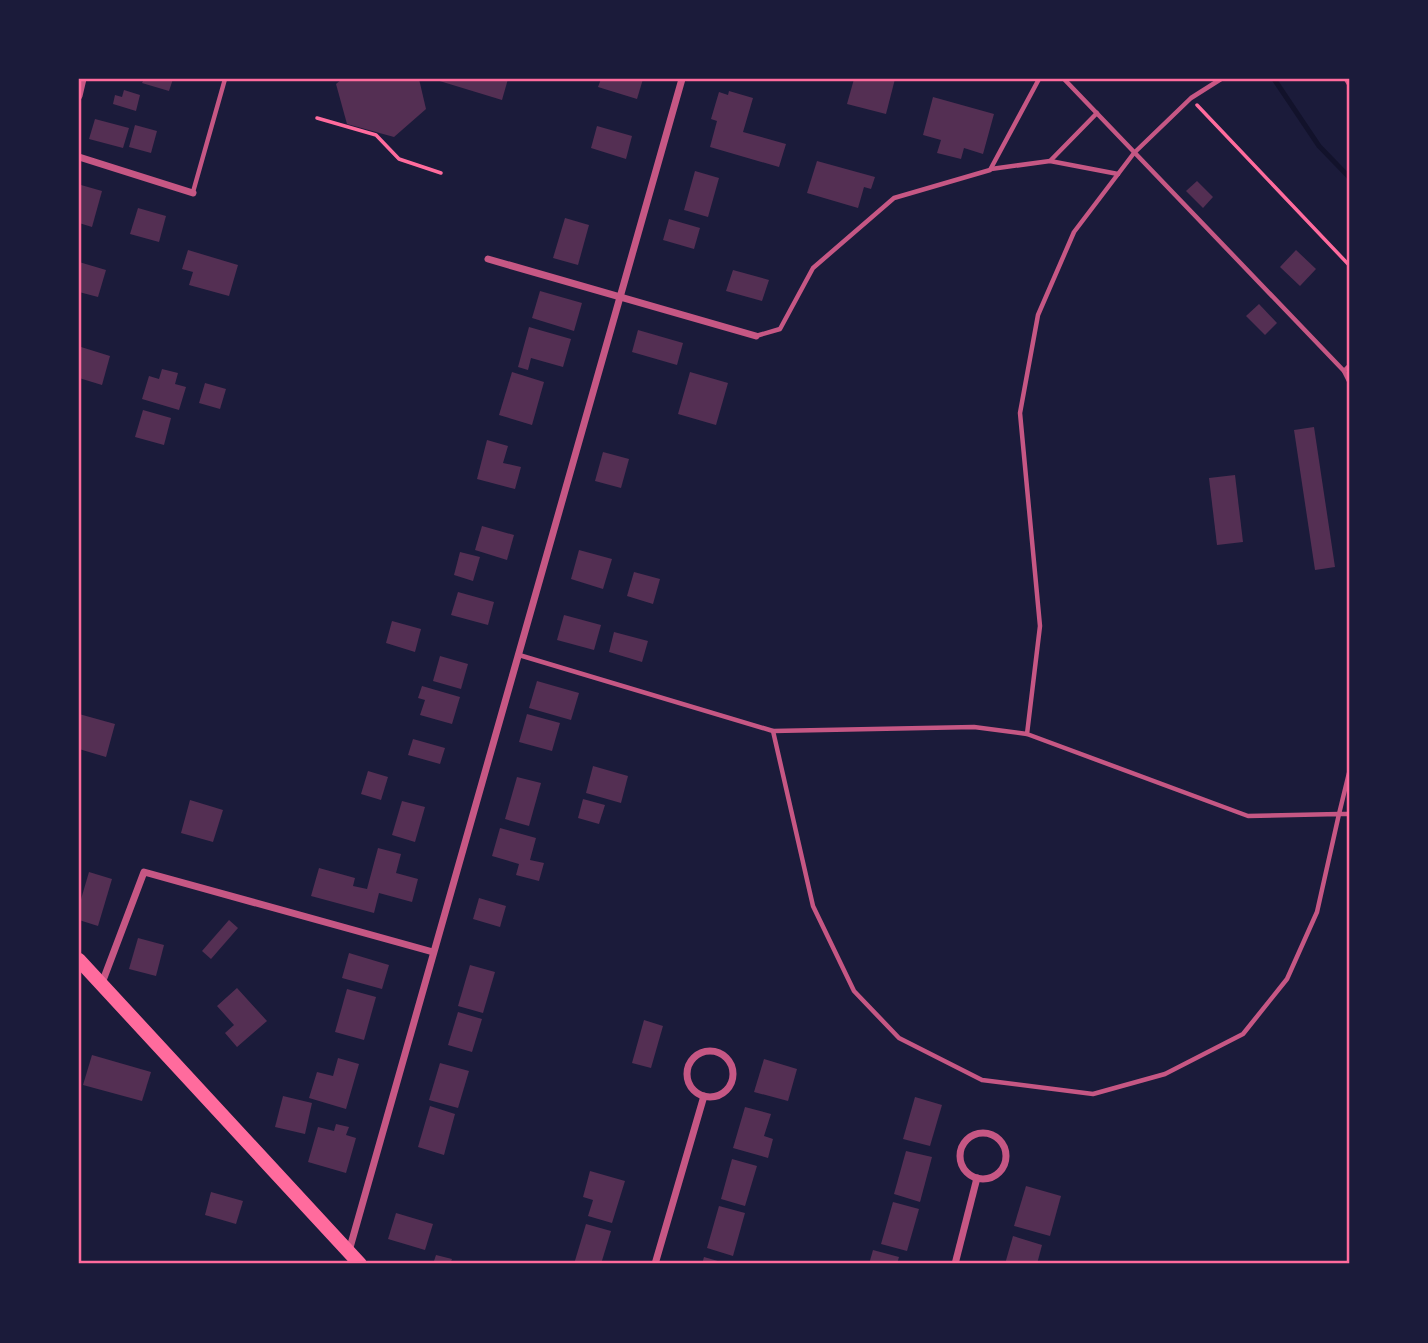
<svg xmlns="http://www.w3.org/2000/svg" width="1428" height="1343" font-family="'Source Serif 4',serif">
	<style>
		.lines { fill: none; stroke-linecap: round; stroke-linejoin: round }
		.stream { stroke: #12122b; stroke-width: 5 }
		.building { fill: #542f53 }
		.path { stroke: #ff6b9d; stroke-width: 3.5 }
		.service { stroke: #c65784; stroke-width: 4.5 }
		.minor { stroke: #c65784; stroke-width: 7 }
		.secondary { stroke: #ff6b9d; stroke-width: 14 }
		.neatline { fill: none; stroke: #ff6b9d; stroke-width: 2.5 }
	</style>
	<rect width="100%" height="100%" fill="#1b1b3a"/>
	<g class="lines">
		<!-- stream -->
		<polyline class="stream" points="1274,79 1319,146 1349,177"/>
	</g>
	<!-- building -->
	<g class="building">
		<polygon points="144,79 173,79 169,91 142,83"/>
		<polygon points="342,79 419,79 426,109 394,137 347,124 336,84"/>
		<polygon points="433,79 508,79 502,100"/>
		<polygon points="601,79 643,79 637,99 598,87"/>
		<polygon points="854,79 895,79 886,114 847,104"/>
		<polygon points="124,90 140,95 136,111 113,104 115,95 122,97"/>
		<polygon points="729,91 753,98 743,132 786,144 779,167 710,147 717,121 711,119 719,92 728,95"/>
		<polygon points="933,97 994,114 983,154 964,148 961,159 937,153 941,140 923,135"/>
		<polygon points="95,119 129,128 123,148 89,139"/>
		<polygon points="135,125 157,131 151,153 129,147"/>
		<polygon points="597,126 632,136 626,159 591,148"/>
		<polygon points="817,161 875,177 871,189 864,187 858,208 807,193"/>
		<polygon points="695,171 719,178 708,217 684,210"/>
		<polygon points="1197,181 1213,197 1203,208 1186,191"/>
		<polygon points="81,185 102,191 92,227 79,223"/>
		<polygon points="138,208 166,216 159,242 130,234"/>
		<polygon points="565,218 589,225 578,265 553,258"/>
		<polygon points="669,219 700,228 694,249 663,240"/>
		<polygon points="188,250 238,265 229,296 189,285 193,272 182,269"/>
		<polygon points="1296,250 1316,269 1300,286 1280,267"/>
		<polygon points="79,262 106,270 98,297 79,292"/>
		<polygon points="733,270 769,280 762,301 726,291"/>
		<polygon points="540,291 582,303 574,331 532,318"/>
		<polygon points="1259,304 1277,323 1265,335 1246,316"/>
		<polygon points="529,327 571,339 563,367 531,358 528,370 518,367"/>
		<polygon points="638,330 683,343 677,365 632,352"/>
		<polygon points="81,347 110,356 102,385 79,378"/>
		<polygon points="162,369 178,373 175,384 186,387 179,410 142,399 149,376 159,379"/>
		<polygon points="512,372 544,382 532,425 499,415"/>
		<polygon points="690,372 728,383 716,425 678,414"/>
		<polygon points="205,383 226,389 220,409 199,403"/>
		<polygon points="143,410 171,418 164,445 135,437"/>
		<polygon points="1314,427 1335,567 1315,570 1294,430"/>
		<polygon points="487,440 508,446 503,463 521,467 515,489 477,479"/>
		<polygon points="603,452 629,459 621,488 595,481"/>
		<polygon points="1235,475 1243,542 1217,545 1209,478"/>
		<polygon points="482,526 514,535 507,560 475,550"/>
		<polygon points="579,550 612,559 603,589 571,579"/>
		<polygon points="460,552 480,557 473,581 454,575"/>
		<polygon points="634,572 660,579 653,604 627,596"/>
		<polygon points="458,592 494,602 488,625 451,615"/>
		<polygon points="564,615 601,625 594,650 557,640"/>
		<polygon points="392,621 421,629 415,652 386,643"/>
		<polygon points="614,632 648,641 642,662 609,652"/>
		<polygon points="440,656 468,664 461,689 433,681"/>
		<polygon points="537,681 579,693 571,720 529,708"/>
		<polygon points="422,686 460,697 452,724 420,715 425,700 418,698"/>
		<polygon points="79,714 115,724 106,757 79,749"/>
		<polygon points="527,714 560,723 552,751 519,742"/>
		<polygon points="413,739 445,748 440,764 408,755"/>
		<polygon points="593,766 628,776 621,803 586,793"/>
		<polygon points="368,771 388,777 381,800 361,794"/>
		<polygon points="517,777 541,783 529,826 505,819"/>
		<polygon points="583,799 605,805 599,824 578,818"/>
		<polygon points="190,800 223,810 213,842 181,833"/>
		<polygon points="402,801 425,807 415,842 392,835"/>
		<polygon points="500,828 536,838 530,860 544,863 539,881 516,875 519,864 492,856"/>
		<polygon points="378,848 401,854 396,873 418,879 412,902 379,893 374,913 311,896 319,868 355,878 353,886 367,889"/>
		<polygon points="89,872 112,879 98,926 79,920 79,906"/>
		<polygon points="479,898 506,906 500,927 473,919"/>
		<polygon points="229,920 238,928 211,959 202,951"/>
		<polygon points="138,938 164,945 156,976 129,969"/>
		<polygon points="349,953 389,965 382,989 342,978"/>
		<polygon points="470,965 495,972 483,1013 458,1006"/>
		<polygon points="237,988 267,1021 237,1047 225,1033 234,1025 217,1006"/>
		<polygon points="347,989 376,997 364,1040 335,1032"/>
		<polygon points="458,1012 482,1019 472,1052 448,1045"/>
		<polygon points="644,1020 663,1026 651,1068 632,1063"/>
		<polygon points="92,1055 151,1072 142,1101 83,1085"/>
		<polygon points="338,1058 359,1064 346,1109 309,1098 317,1072 333,1076"/>
		<polygon points="764,1059 797,1069 788,1101 754,1092"/>
		<polygon points="440,1063 469,1071 458,1108 429,1100"/>
		<polygon points="283,1096 312,1103 305,1134 275,1127"/>
		<polygon points="915,1097 942,1105 930,1146 903,1139"/>
		<polygon points="430,1106 455,1114 444,1155 418,1147"/>
		<polygon points="745,1107 771,1114 764,1136 773,1139 768,1158 733,1148"/>
		<polygon points="336,1124 349,1127 346,1135 356,1138 346,1173 308,1162 318,1127 334,1131"/>
		<polygon points="906,1151 932,1157 920,1202 894,1194"/>
		<polygon points="732,1159 757,1166 745,1206 721,1199"/>
		<polygon points="590,1171 625,1181 612,1223 588,1216 593,1200 583,1197"/>
		<polygon points="1026,1186 1061,1196 1050,1236 1014,1226"/>
		<polygon points="211,1192 243,1201 236,1224 205,1215"/>
		<polygon points="893,1202 919,1209 907,1251 881,1244"/>
		<polygon points="719,1206 745,1213 733,1256 707,1248"/>
		<polygon points="396,1213 433,1224 425,1250 388,1239"/>
		<polygon points="586,1224 611,1231 601,1264 574,1264"/>
		<polygon points="1013,1236 1042,1245 1037,1264 1005,1264"/>
		<polygon points="873,1250 899,1257 897,1264 869,1264"/>
		<polygon points="436,1255 452,1259 450,1264 433,1264"/>
		<polygon points="704,1257 728,1264 702,1264"/>
	</g>
	<g class="lines">
		<!-- path -->
		<g class="path">
			<polyline points="1197,105 1349,265"/>
			<polyline points="317,118 376,135 399,159 441,173"/>
		</g>
		<!-- service -->
		<g class="service">
			<polyline points="1064,79 1344,371 1349,366"/>
			<polyline points="1346,79 1349,84"/>
			<polyline points="1051,160 1097,113"/>
			<polyline points="991,169 1050,161 1118,174"/>
			<polyline points="193,192 225,79"/>
			<polyline points="756,336 780,329 813,268 894,198 990,170 1039,79"/>
			<polyline points="1344,371 1349,381"/>
			<polyline points="519,655 773,731 974,727 1027,734"/>
			<polyline points="773,731 813,906 854,991 899,1038 982,1080 1093,1094 1165,1074 1243,1034 1287,979 1317,912 1339,814 1248,816 1027,734 1040,626 1020,413 1038,315 1074,232 1134,153 1191,98 1221,79"/>
			<polyline points="1349,773 1339,814 1349,814"/>
		</g>
		<!-- minor -->
		<g class="minor">
			<polyline points="79,96 83,79"/>
			<polyline points="79,157 193,193"/>
			<polyline points="488,259 756,336"/>
			<polyline points="102,983 144,872 433,952"/>
			<circle cx="710" cy="1074" r="23"/>
			<circle cx="983" cy="1156" r="23"/>
			<polyline points="349,1251 682,79"/>
			<polyline points="655,1264 704,1096"/>
			<polyline points="955,1264 977,1178"/>
		</g>
		<!-- secondary -->
		<polyline class="secondary" points="79,960 360,1264"/>
	</g>
	<!-- border -->
	<rect width="1428" height="1343" fill="none" stroke="#1b1b3a" stroke-width="161"/>
	<rect x="80" y="80" width="1268" height="1182" class="neatline"/>
</svg>
